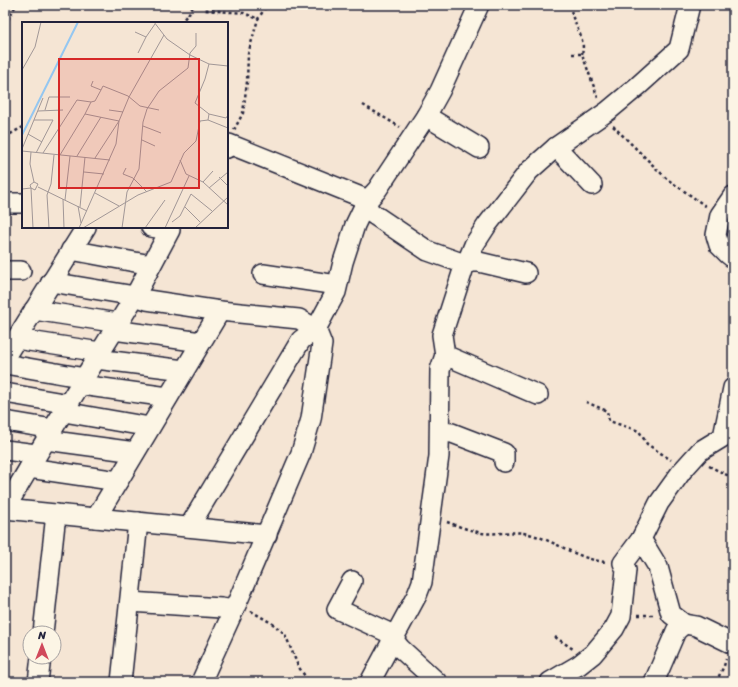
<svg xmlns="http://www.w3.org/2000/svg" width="738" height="687" font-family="Sriracha,sans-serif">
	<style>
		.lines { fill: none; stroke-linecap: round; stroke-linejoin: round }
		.minor-casing { stroke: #22223b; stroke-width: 22 }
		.path { stroke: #22223b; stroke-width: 2.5; stroke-dasharray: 3 3; stroke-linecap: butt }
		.minor { stroke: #fcf5e5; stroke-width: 19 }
		.inset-river { fill: none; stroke: #94c7f1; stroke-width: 2 }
		.inset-road { fill: none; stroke: #a19797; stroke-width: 1 }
		.view { fill: #d62828; fill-opacity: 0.15; stroke: #d62828; stroke-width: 2 }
		.inset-edge { fill: none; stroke: #22223b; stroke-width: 2 }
	</style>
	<rect width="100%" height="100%" fill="#f5e5d4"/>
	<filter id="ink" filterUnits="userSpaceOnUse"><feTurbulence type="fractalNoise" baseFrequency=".025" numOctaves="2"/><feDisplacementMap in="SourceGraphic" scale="8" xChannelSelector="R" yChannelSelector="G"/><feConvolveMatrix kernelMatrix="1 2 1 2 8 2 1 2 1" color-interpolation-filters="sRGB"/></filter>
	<g filter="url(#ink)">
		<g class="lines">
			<!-- minor casing -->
			<g class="minor-casing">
				<g id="minor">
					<polyline points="426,116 479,148"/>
					<polyline points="556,147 592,185"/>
					<polyline points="227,148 229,144 361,197 366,202 370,212 428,251 459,262 479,262 526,273"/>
					<polyline points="733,196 720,215 716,235 719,245 728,254 733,258"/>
					<polyline points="5,203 23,203"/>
					<polyline points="71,250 151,265"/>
					<polyline points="5,271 21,271"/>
					<polyline points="263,274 337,285"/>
					<polyline points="51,282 135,296 170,230 151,227"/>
					<polyline points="34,310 118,323"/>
					<polyline points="114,330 201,342"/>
					<polyline points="16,339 100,352"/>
					<polyline points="445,355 538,395"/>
					<polyline points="5,357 86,227"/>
					<polyline points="96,359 184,370"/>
					<polyline points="5,364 85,378"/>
					<polyline points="81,385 168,397"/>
					<polyline points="5,393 69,404"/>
					<polyline points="64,412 150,427"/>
					<polyline points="5,421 53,429"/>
					<polyline points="440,432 452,433 504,453 504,462"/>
					<polyline points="46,440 135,452"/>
					<polyline points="5,450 36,454"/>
					<polyline points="29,468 118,481"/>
					<path d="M5,509c41,-72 87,-142 130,-213l12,4 73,11 79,8 17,10 6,15 -11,75 -10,34 -64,150 -36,79"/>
					<polyline points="5,509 267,535"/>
					<polyline points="96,518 220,311"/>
					<polyline points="189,527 301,340 316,329 336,292 343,262 355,225 366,202 377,190 426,116 440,91 479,5"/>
					<polyline points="641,539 658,567 671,614 684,624 696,626 733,644"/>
					<polyline points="352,581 337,609 387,632 400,648 437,682"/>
					<polyline points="130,602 221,608 234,610"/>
					<polyline points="43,633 56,514"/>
					<polyline points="38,682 41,657"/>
					<polyline points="121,682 138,522"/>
					<polyline points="370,682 417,595 422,582 439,456 440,370 445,355 442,335 464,267 467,262 474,245 487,225 529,171 556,147 608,111 638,86 679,49 690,5"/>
					<polyline points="550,682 579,665 593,654 614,629 621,616 626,570 623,563 641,539 659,503 682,471 700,451 723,437 733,388"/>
					<polyline points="654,682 676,631 684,624"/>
				</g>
			</g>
			<!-- path -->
			<g class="path">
				<polyline points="207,5 205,10 244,13 258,19"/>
				<path d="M571,5c-1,18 16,31 11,49"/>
				<polyline points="180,23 189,13 194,5"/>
				<polyline points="5,25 16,5"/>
				<polyline points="572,54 582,54 598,98"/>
				<polyline points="363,105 400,127"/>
				<polyline points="613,126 667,179 707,207"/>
				<polyline points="234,130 243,113 247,82 248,54 258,19 267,5"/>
				<polyline points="5,137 23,127"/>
				<polyline points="586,402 607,411 609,421 639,431 647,444 671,460"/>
				<polyline points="709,466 733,478"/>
				<path d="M447,522c11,4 24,9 35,11 15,2 32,-3 47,1 28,7 49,26 78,28"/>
				<polyline points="251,611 273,624 285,634 298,666 309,682"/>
				<polyline points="638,615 655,615"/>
				<polyline points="555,637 573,649"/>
				<polyline points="717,679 720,682"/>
				<polyline points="716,682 724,666 726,659"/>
			</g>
			<!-- minor -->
			<use href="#minor" class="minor"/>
		</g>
	</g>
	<!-- overview -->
	<g transform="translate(22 22)">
		<rect width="206" height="206" fill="#f5e5d4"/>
		<path class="inset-river" d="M0,113l56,-113"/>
		<path class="inset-road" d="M132,0l13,17 23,16 19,9 19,2M113,10l11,5 -8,16M124,15l9,-13M187,42l-4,15 -10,24 14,11 17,4 2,-3M0,48l13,-23 6,-25M79,68l2,-4 25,10 12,10 19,4M69,80l4,-1 6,-11 -10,-4 2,-5M23,88l4,-13h21M87,88l14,2M16,89l25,-1M12,98h19l-17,33M186,98l20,8M121,104l18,7M6,112l14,8M120,118l13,6M0,127l21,-51M0,129l88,9M9,130l-1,12 4,18M21,131l34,-53 14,2 -6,12M38,133l25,-41 34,7M55,134l24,-39M73,136l24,-37 10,-24 35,-62M158,138l6,14 17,8 25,23M104,146l-3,6 10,4 14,14M62,150l20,2M197,155l9,9M181,160l10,-11M16,165l49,24M187,166l19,-16M0,167l9,-1 4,2 3,-6 -4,-2 -4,3 1,3 2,40M73,171l24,13M41,177l1,29M43,178l5,-44M56,184l3,17M58,185l5,-50M163,185l15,15M150,200l8,-6 11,-22 21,17M27,206l-2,-33 4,-11 3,-29M57,206l37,-84 3,-23M61,206l55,-33 33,-13 13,-29 12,-12 4,-20 8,-1 1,-6M100,206l5,-36 12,-23 4,-47 4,-13 12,-18 29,-23 2,-15 6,-7v-13M123,206l20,-28M143,206l24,-52M173,206l33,-31"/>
		<path class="view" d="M37,37h140v129h-140z"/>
		<rect width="206" height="206" class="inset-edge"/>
	</g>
	<!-- margin -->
	<rect width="738" height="687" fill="none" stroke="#fcf5e5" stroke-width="20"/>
	<rect x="10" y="10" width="718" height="667" fill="none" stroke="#22223b" stroke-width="1.5" filter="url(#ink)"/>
	<!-- north arrow -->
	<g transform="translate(42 645)"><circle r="19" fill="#fcf5e5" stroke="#a5a1a1"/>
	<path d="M0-3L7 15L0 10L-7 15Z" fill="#d1495b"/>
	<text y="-6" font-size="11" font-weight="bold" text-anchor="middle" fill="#22223b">N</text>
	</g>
</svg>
